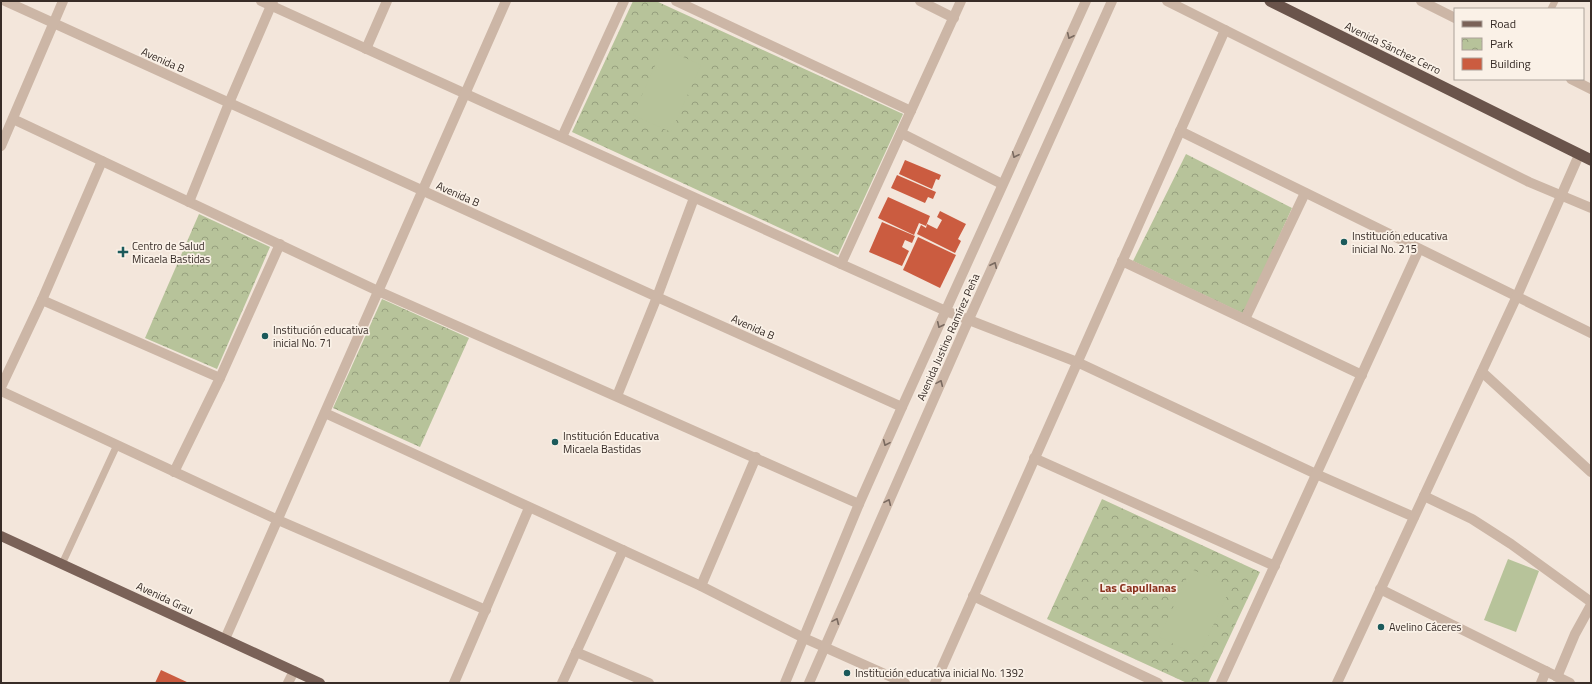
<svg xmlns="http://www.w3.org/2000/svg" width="1592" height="684" font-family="'Titillium Web',sans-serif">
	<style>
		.park { fill: url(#park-crowns) }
		.pitch { fill: #b7c39a }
		.building { fill: #cb5c40 }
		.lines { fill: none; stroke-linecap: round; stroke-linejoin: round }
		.service { stroke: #ccb6a6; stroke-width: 7 }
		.minor { stroke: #ccb6a6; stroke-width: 10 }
		.tertiary { stroke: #ccb6a6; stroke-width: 10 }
		.primary { stroke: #7a6258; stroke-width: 10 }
		.trunk { stroke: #6a544b; stroke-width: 11 }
		.oneway { stroke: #7a6a60 }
		.poi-dot { fill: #1b5a5b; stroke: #faf1e7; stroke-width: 1.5 }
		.labels { text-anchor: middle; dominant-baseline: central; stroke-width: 3.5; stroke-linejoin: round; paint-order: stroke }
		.street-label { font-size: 11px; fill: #372c27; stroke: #faf1e7 }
		.poi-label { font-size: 11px; fill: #372c27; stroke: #faf1e7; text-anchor: start }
		.neighbourhood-label { font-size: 12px; font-weight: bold; fill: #8a321d; stroke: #faf1e7 }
	</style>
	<defs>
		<pattern id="park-crowns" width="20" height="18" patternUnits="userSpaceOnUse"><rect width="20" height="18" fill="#b7c39a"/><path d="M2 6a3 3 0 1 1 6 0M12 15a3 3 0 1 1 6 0" fill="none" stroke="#969f7e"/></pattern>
	</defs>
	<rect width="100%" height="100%" fill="#f3e6db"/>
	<!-- park -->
	<g class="park">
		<polygon points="633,1 656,1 903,114 838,255 572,132"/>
		<polygon points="1186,154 1292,208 1244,314 1133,261"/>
		<polygon points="199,214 270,247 217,369 145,338"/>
		<polygon points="382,299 469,338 420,447 333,408"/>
		<polygon points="1102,499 1260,572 1208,683 1187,683 1047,619"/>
	</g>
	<!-- pitch -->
	<g class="pitch">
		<polygon points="663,48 701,65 671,132 633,115"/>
		<polygon points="1508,559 1539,571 1516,632 1484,620"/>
		<polygon points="1191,569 1231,587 1199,656 1159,637"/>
	</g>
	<!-- building -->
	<g class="building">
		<polygon points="905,160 941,175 939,180 936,179 932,189 899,174"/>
		<polygon points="897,175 936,192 933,199 928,197 925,203 891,188"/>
		<polygon points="888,197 930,216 926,226 919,223 914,235 878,218"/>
		<polygon points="940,211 966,224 958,239 961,241 955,253 917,234 921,225 926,228 927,224 937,229 942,220 937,217"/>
		<polygon points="882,222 915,236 912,243 905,240 902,247 909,251 902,266 869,252"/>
		<polygon points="918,237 956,255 940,288 903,270"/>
		<polygon points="161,670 189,683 155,683"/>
	</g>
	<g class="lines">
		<!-- service -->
		<g class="service">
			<polyline points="1551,9 1555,1"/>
			<polyline points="62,564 117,445"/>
		</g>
		<!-- minor -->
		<g class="minor">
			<polyline points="5,1 657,297 902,407"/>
			<polyline points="261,1 841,264 946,311 1077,362 1316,474 1414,517"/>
			<polyline points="676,1 911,111"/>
			<polyline points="920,1 954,18"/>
			<polyline points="1167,1 1529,182 1591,208"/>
			<polyline points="1421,1 1455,18"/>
			<polyline points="366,49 387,1"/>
			<polyline points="1571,79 1591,89"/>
			<polyline points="13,119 378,291 859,504"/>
			<polyline points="1180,131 1591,333"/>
			<polyline points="901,133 1002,184"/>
			<polyline points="562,137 624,1"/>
			<polyline points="1,146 63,1"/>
			<polyline points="189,202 229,103 273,1"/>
			<polyline points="1122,261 1362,375"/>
			<polyline points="841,264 961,1"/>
			<polyline points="42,300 220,378"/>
			<polyline points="1245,319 1305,193"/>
			<polyline points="1482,372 1591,472"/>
			<polyline points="1,387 42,300 102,161"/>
			<polyline points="1,391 278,520 486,610"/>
			<polyline points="617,396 657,297 694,198"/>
			<polyline points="325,413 701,586 804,638 905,683"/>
			<polyline points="1034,458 1275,566"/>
			<polyline points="174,472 220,378 280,244"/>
			<polyline points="1424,496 1472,519 1511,544 1591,602"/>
			<polyline points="701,586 756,457"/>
			<polyline points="1380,589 1570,683"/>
			<polyline points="973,596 1158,683"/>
			<polyline points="225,639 506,1"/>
			<polyline points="576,652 649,683"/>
			<polyline points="1557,677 1575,634 1591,605"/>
			<polyline points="454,683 529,508"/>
			<polyline points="562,683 623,550"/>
			<polyline points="785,683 859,504 902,407 1086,1"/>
			<polyline points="809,683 969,319 1112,1"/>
			<polyline points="935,683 1225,30"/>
			<polyline points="1221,683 1419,249"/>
			<polyline points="1337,683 1517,296 1579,155"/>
			<polyline points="1541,683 1546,671"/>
		</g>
		<!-- tertiary -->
		<polyline class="tertiary" points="288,683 294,671"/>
		<!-- primary -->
		<polyline class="primary" points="1,536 320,683"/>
		<!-- trunk -->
		<polyline class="trunk" points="1270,1 1591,160"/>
	</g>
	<!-- one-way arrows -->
	<defs><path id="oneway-chevron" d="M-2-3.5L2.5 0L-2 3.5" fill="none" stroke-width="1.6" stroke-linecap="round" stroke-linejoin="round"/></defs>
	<g class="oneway">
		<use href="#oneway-chevron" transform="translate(1070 36) rotate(115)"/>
		<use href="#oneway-chevron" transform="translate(1015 155) rotate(115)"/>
		<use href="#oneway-chevron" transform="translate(994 265) rotate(-65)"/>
		<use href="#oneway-chevron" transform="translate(940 325) rotate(115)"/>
		<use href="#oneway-chevron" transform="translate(940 383) rotate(-66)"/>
		<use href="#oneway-chevron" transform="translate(886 443) rotate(114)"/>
		<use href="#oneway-chevron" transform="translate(888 502) rotate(-66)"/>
		<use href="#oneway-chevron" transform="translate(836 621) rotate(-66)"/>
	</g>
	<!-- markers -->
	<g class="poi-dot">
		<circle cx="1344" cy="242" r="4"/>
		<path d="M121 246h4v4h4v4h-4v4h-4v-4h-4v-4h4z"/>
		<circle cx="265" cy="336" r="4"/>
		<circle cx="555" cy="442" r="4"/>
		<circle cx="1381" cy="627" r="4"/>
		<circle cx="847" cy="673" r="4"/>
	</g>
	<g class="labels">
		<!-- street labels -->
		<g class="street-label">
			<text transform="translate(1393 48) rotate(26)">Avenida Sánchez Cerro</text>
			<text transform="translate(163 60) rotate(24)">Avenida B</text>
			<text transform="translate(458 194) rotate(24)">Avenida B</text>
			<text transform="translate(753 327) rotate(24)">Avenida B</text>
			<text transform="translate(948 337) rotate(-66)">Avenida Justino Ramírez Peña</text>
			<text transform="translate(165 598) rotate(25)">Avenida Grau</text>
		</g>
		<!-- poi labels -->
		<g class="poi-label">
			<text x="1352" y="236">Institución educativa<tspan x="1352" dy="13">inicial No. 215</tspan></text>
			<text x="132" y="246">Centro de Salud<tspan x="132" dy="13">Micaela Bastidas</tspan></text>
			<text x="273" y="330">Institución educativa<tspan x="273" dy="13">inicial No. 71</tspan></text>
			<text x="563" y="436">Institución Educativa<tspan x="563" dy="13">Micaela Bastidas</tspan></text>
			<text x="1389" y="627">Avelino Cáceres</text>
			<text x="855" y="673">Institución educativa inicial No. 1392</text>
		</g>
		<!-- neighbourhood labels -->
		<g class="neighbourhood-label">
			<text x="1138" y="587">Las Capullanas</text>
		</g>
	</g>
	<!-- border -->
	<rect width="1592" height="684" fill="none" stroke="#372c27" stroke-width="4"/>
	<!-- legend -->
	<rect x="1454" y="8" width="130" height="72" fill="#faf1e7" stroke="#aca29a"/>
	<rect x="1462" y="21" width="20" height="6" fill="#7a6258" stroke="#aca29a"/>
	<text x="1490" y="28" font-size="12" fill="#372c27">Road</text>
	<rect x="1462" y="38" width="20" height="12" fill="url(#park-crowns)" stroke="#aca29a"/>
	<text x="1490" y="48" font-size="12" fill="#372c27">Park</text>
	<rect x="1462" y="58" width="20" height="12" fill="#cb5c40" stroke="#aca29a"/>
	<text x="1490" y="68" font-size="12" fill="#372c27">Building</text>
</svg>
